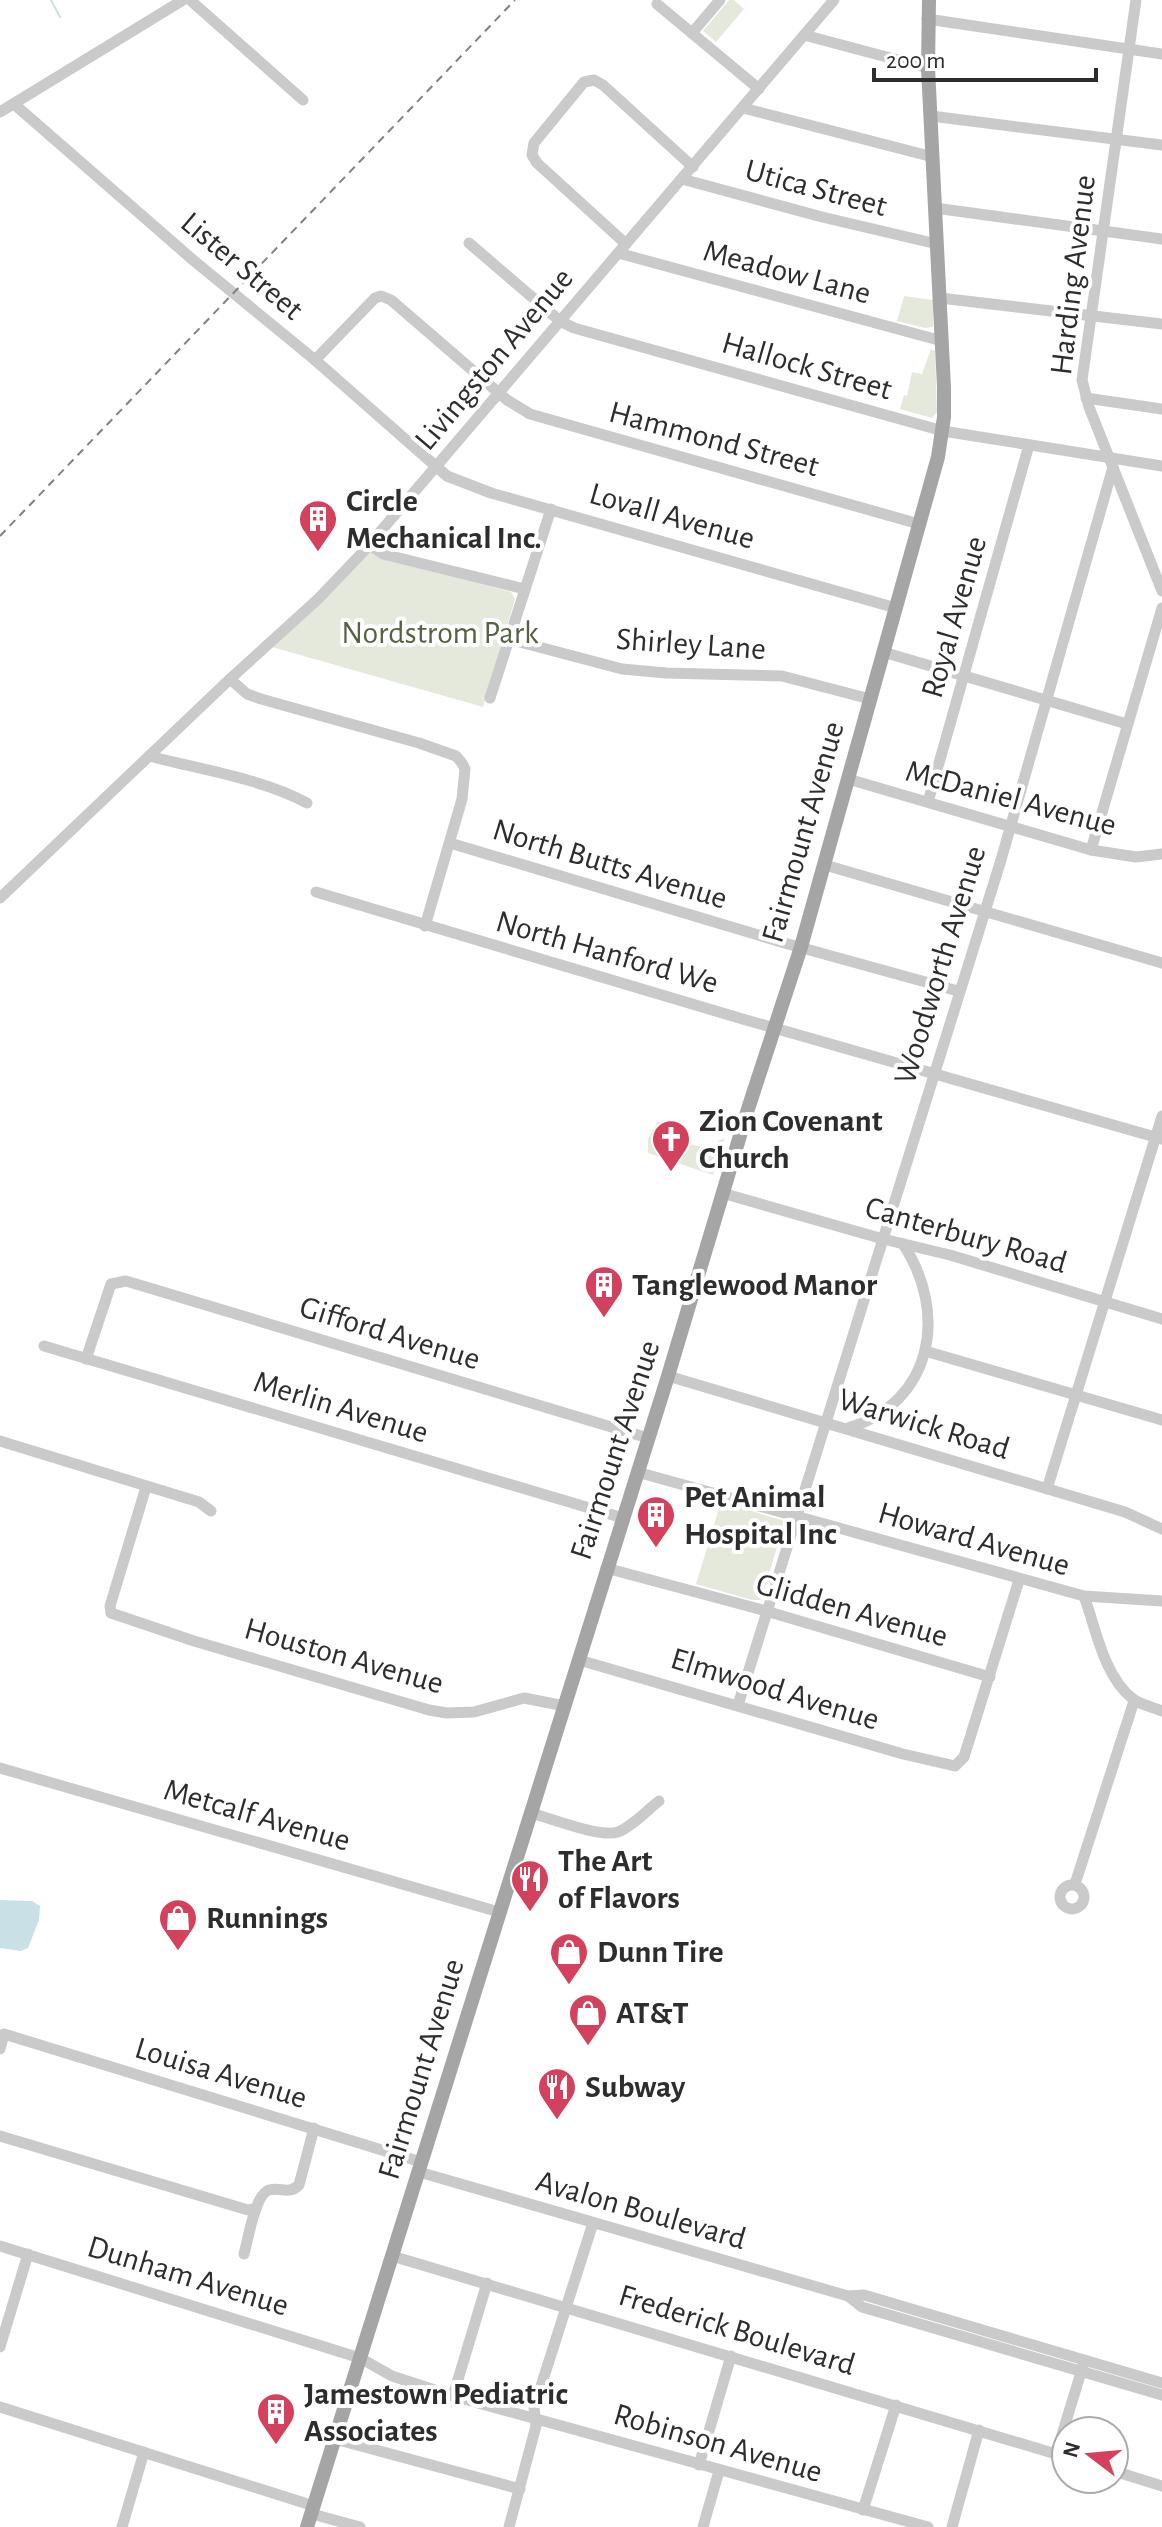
<svg xmlns="http://www.w3.org/2000/svg" width="1162" height="2527" font-family="'Alegreya Sans',sans-serif">
	<style>
		.green { fill: #e5e9dc }
		.water { fill: #cae0e7 }
		.lines { fill: none; stroke-linecap: round; stroke-linejoin: round }
		.stream { stroke: #cae0e7; stroke-width: 2 }
		.minor { stroke: #cacaca; stroke-width: 11 }
		.major { stroke: #a5a5a5; stroke-width: 14 }
		.rail { stroke: #828282; stroke-width: 2; stroke-dasharray: 8 6; stroke-linecap: butt }
		.labels { text-anchor: middle; dominant-baseline: central; stroke-width: 8; stroke-linejoin: round; paint-order: stroke }
		.street-label { font-size: 32px; fill: #2d2d2d; stroke: #fff }
		.poi-label { font-size: 32px; font-weight: bold; fill: #2d2d2d; stroke: #fff; text-anchor: start }
		.park-label { font-size: 32px; fill: #556440; stroke: #fff }
	</style>
	<rect width="100%" height="100%" fill="#fff"/>
	<!-- green -->
	<g class="green">
		<polygon points="729,0 734,0 744,9 716,42 703,31"/>
		<polygon points="904,296 933,300 933,327 925,328 897,321"/>
		<polygon points="931,349 935,351 937,412 932,418 900,409 904,395 907,396 912,372 922,374"/>
		<polygon points="370,551 391,559 511,592 515,599 483,707 272,647"/>
		<polygon points="657,1122 661,1122 662,1130 677,1141 714,1150 718,1141 725,1138 713,1175 648,1153 648,1139"/>
		<polygon points="721,1502 785,1521 761,1600 752,1600 696,1584"/>
	</g>
	<!-- water -->
	<polygon class="water" points="0,1900 32,1901 40,1906 39,1920 28,1948 21,1951 0,1948"/>
	<g class="lines">
		<!-- stream -->
		<polyline class="stream" points="51,0 60,17"/>
		<!-- minor -->
		<g class="minor">
			<polyline points="190,0 303,100"/>
			<polyline points="1136,0 1082,380 1089,407 1162,591"/>
			<polyline points="657,4 759,89"/>
			<polyline points="927,19 1162,54"/>
			<polyline points="692,33 720,0"/>
			<polyline points="804,35 928,68"/>
			<polyline points="14,104 193,260 315,360 447,476 491,493 896,608"/>
			<polyline points="743,108 933,157"/>
			<polyline points="0,112 183,0"/>
			<polyline points="931,116 1162,145"/>
			<polyline points="682,179 822,217 937,244"/>
			<polyline points="935,208 1162,239"/>
			<polyline points="469,243 560,321 574,328 943,431 1162,466"/>
			<polyline points="626,244 537,163 532,155 534,143 584,82 594,80 603,85 693,167"/>
			<polyline points="618,253 942,341"/>
			<polyline points="940,298 1162,324"/>
			<polyline points="315,360 375,298 381,296 391,300 507,400 530,414 919,524"/>
			<polyline points="1086,398 1162,409"/>
			<polyline points="370,545 383,554 525,589"/>
			<polyline points="509,639 622,669 666,673 782,676 870,699"/>
			<polyline points="883,652 1127,724"/>
			<polyline points="230,679 247,694 261,699 419,743 456,756 462,763 465,769 462,799 425,926"/>
			<polyline points="490,698 551,509"/>
			<path d="M149,756c49,13 115,23 158,47"/>
			<polyline points="848,779 1091,850 1136,857 1162,854"/>
			<polyline points="928,802 1029,445"/>
			<polyline points="450,843 788,944 958,991"/>
			<polyline points="1091,850 1162,608"/>
			<polyline points="825,865 1162,963"/>
			<polyline points="316,892 746,1020 1162,1139"/>
			<polyline points="0,898 230,679 318,599 363,552 834,0"/>
			<polyline points="722,1193 883,1239 950,1255 1162,1319"/>
			<polyline points="44,1346 623,1518"/>
			<polyline points="925,1351 1162,1420"/>
			<polyline points="86,1359 111,1284 126,1281 648,1438"/>
			<polyline points="668,1376 1125,1512 1162,1529"/>
			<path d="M848,1428c86,-26 100,-116 55,-184"/>
			<polyline points="0,1441 199,1502 211,1511"/>
			<polyline points="637,1472 1084,1596 1162,1601"/>
			<polyline points="146,1487 110,1606 111,1613 194,1641 429,1710 447,1713 474,1712 524,1698 565,1706"/>
			<polyline points="1047,1489 1162,1116"/>
			<polyline points="606,1568 759,1609 990,1677"/>
			<path d="M1084,1596c12,33 20,81 49,103 8,6 20,8 29,12"/>
			<polyline points="579,1660 903,1754 955,1766 964,1757 1019,1580"/>
			<polyline points="738,1705 1001,860 1113,467"/>
			<polyline points="0,1768 499,1912"/>
			<path d="M531,1813c19,5 69,25 87,19 15,-6 28,-21 41,-31"/>
			<polyline points="1075,1884 1134,1701"/>
			<circle cx="1072" cy="1897" r="12"/>
			<polyline points="0,2049 4,2034 421,2162"/>
			<polyline points="0,2136 248,2210 256,2208"/>
			<polyline points="419,2172 848,2296 862,2307 1162,2395"/>
			<polyline points="0,2246 360,2358 392,2376 453,2396 928,2527"/>
			<path d="M244,2254c4,-14 11,-60 25,-64 12,-3 20,5 30,-5l15,-57"/>
			<polyline points="392,2256 1066,2457"/>
			<polyline points="848,2296 864,2295 1162,2383"/>
			<polyline points="0,2347 28,2254"/>
			<polyline points="453,2396 487,2283"/>
			<polyline points="0,2407 314,2506"/>
			<polyline points="335,2439 520,2489"/>
			<polyline points="1056,2454 1083,2366"/>
			<polyline points="699,2465 731,2356"/>
			<polyline points="1114,2471 1162,2486"/>
			<polyline points="863,2510 896,2405"/>
			<polyline points="312,2514 360,2527"/>
			<polyline points="122,2527 144,2452"/>
			<polyline points="509,2527 536,2426 534,2408 593,2223"/>
			<polyline points="703,2527 719,2471"/>
			<polyline points="952,2527 979,2430"/>
		</g>
		<!-- major -->
		<polyline class="major" points="307,2527 668,1376 748,1109 801,947 938,457 944,417 944,387 928,68 929,0"/>
		<!-- rail -->
		<polyline class="rail" points="0,536 515,0"/>
	</g>
	<!-- icons -->
	<defs>
		<g id="building-pin" transform="scale(2)"><path d="M0 17L-7.5 6A9.5 9.5 0 1 1 7.5 6Z" fill="#d3415d" stroke="#fff"/><path d="M-4-6H4V6H1V3H-1V6H-4ZM-2.5-4.3h1.7v1.8h-1.7ZM.8-4.3h1.7v1.8H.8ZM-2.5-1h1.7V.8h-1.7ZM.8-1h1.7V.8H.8Z" fill="#fff"/></g>
		<g id="church-pin" transform="scale(2)"><path d="M0 17L-7.5 6A9.5 9.5 0 1 1 7.5 6Z" fill="#d3415d" stroke="#fff"/><path d="M-1.2-6h2.4v3.5h3.3v2.4h-3.3V6h-2.4V-.1h-3.3v-2.4h3.3Z" fill="#fff"/></g>
		<g id="restaurant-pin" transform="scale(2)"><path d="M0 17L-7.5 6A9.5 9.5 0 1 1 7.5 6Z" fill="#d3415d" stroke="#fff"/><path d="M-5-6h1v4h1v-4h1v4h1v-4h1v5L-1.5 .5V6h-2V.5L-5-1ZM5-6V6H3V1.5H1.5Q1.5-4 5-6Z" fill="#fff"/></g>
		<g id="shop-pin" transform="scale(2)"><path d="M0 17L-7.5 6A9.5 9.5 0 1 1 7.5 6Z" fill="#d3415d" stroke="#fff"/><path d="M-5-2.5h2.3a2.7 3.5 0 0 1 5.4 0H5L5.5 6h-11ZM-1.5-2.5h3a1.5 2.3 0 0 0-3 0Z" fill="#fff"/></g>
	</defs>
	<g fill-rule="evenodd">
		<use href="#building-pin" x="318" y="519"/>
		<use href="#church-pin" x="671" y="1139"/>
		<use href="#building-pin" x="604" y="1285"/>
		<use href="#building-pin" x="656" y="1515"/>
		<use href="#restaurant-pin" x="530" y="1879"/>
		<use href="#shop-pin" x="178" y="1918"/>
		<use href="#shop-pin" x="569" y="1952"/>
		<use href="#shop-pin" x="588" y="2013"/>
		<use href="#restaurant-pin" x="557" y="2087"/>
		<use href="#building-pin" x="276" y="2412"/>
	</g>
	<g class="labels">
		<!-- street labels -->
		<g class="street-label">
			<text transform="translate(816 188) rotate(15)">Utica Street</text>
			<text transform="translate(242 266) rotate(40)">Lister Street</text>
			<text transform="translate(787 272) rotate(15)">Meadow Lane</text>
			<text transform="translate(1073 275) rotate(-83)">Harding Avenue</text>
			<text transform="translate(494 359) rotate(-50)">Livingston Avenue</text>
			<text transform="translate(807 366) rotate(16)">Hallock Street</text>
			<text transform="translate(714 439) rotate(15)">Hammond Street</text>
			<text transform="translate(672 516) rotate(16)">Lovall Avenue</text>
			<text transform="translate(954 617) rotate(-74)">Royal Avenue</text>
			<text transform="translate(691 644) rotate(4)">Shirley Lane</text>
			<text transform="translate(1011 798) rotate(15)">McDaniel Avenue</text>
			<text transform="translate(803 832) rotate(-74)">Fairmount Avenue</text>
			<text transform="translate(610 864) rotate(17)">North Butts Avenue</text>
			<text transform="translate(607 952) rotate(16)">North Hanford We</text>
			<text transform="translate(940 965) rotate(-73)">Woodworth Avenue</text>
			<text transform="translate(966 1235) rotate(16)">Canterbury Road</text>
			<text transform="translate(390 1333) rotate(17)">Gifford Avenue</text>
			<text transform="translate(341 1407) rotate(17)">Merlin Avenue</text>
			<text transform="translate(924 1424) rotate(17)">Warwick Road</text>
			<text transform="translate(615 1450) rotate(-72)">Fairmount Avenue</text>
			<text transform="translate(974 1539) rotate(16)">Howard Avenue</text>
			<text transform="translate(852 1610) rotate(16)">Glidden Avenue</text>
			<text transform="translate(344 1656) rotate(16)">Houston Avenue</text>
			<text transform="translate(775 1689) rotate(17)">Elmwood Avenue</text>
			<text transform="translate(257 1815) rotate(16)">Metcalf Avenue</text>
			<text transform="translate(421 2069) rotate(-73)">Fairmount Avenue</text>
			<text transform="translate(221 2073) rotate(17)">Louisa Avenue</text>
			<text transform="translate(641 2210) rotate(16)">Avalon Boulevard</text>
			<text transform="translate(188 2276) rotate(17)">Dunham Avenue</text>
			<text transform="translate(737 2330) rotate(17)">Frederick Boulevard</text>
			<text transform="translate(718 2443) rotate(16)">Robinson Avenue</text>
		</g>
		<!-- poi labels -->
		<g class="poi-label">
			<text x="346" y="501">Circle<tspan x="346" dy="37">Mechanical Inc.</tspan></text>
			<text x="699" y="1121">Zion Covenant<tspan x="699" dy="37">Church</tspan></text>
			<text x="632" y="1285">Tanglewood Manor</text>
			<text x="684" y="1497">Pet Animal<tspan x="684" dy="37">Hospital Inc</tspan></text>
			<text x="558" y="1861">The Art<tspan x="558" dy="37">of Flavors</tspan></text>
			<text x="206" y="1918">Runnings</text>
			<text x="597" y="1952">Dunn Tire</text>
			<text x="616" y="2013">AT&amp;T</text>
			<text x="585" y="2087">Subway</text>
			<text x="304" y="2394">Jamestown Pediatric<tspan x="304" dy="37">Associates</tspan></text>
		</g>
		<!-- park labels -->
		<g class="park-label">
			<text x="440" y="633">Nordstrom Park</text>
		</g>
	</g>
	<!-- north arrow -->
	<g transform="translate(1090 2455) rotate(286)"><circle r="38" fill="#ffffff" stroke="#ababab" stroke-width="2"/>
	<path d="M0-6L14 30L0 20L-14 30Z" fill="#d3415d"/>
	<text y="-12" font-size="22" font-weight="bold" text-anchor="middle" fill="#2d2d2d">N</text>
	</g>
	<!-- scale -->
	<path d="M874 68v12h222v-12" fill="none" stroke="#2d2d2d" stroke-width="4"/>
	<text x="886" y="68" font-size="24" fill="#2d2d2d" stroke="#ffffff" stroke-width="6" paint-order="stroke">200 m</text>
</svg>
